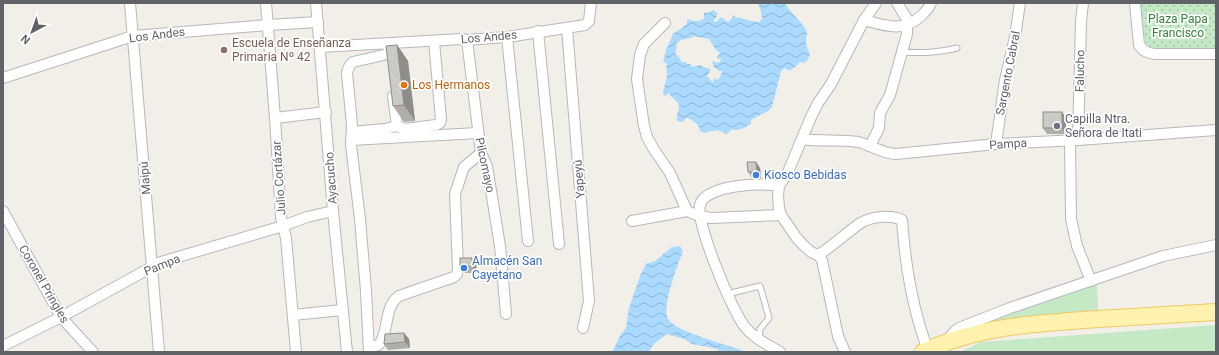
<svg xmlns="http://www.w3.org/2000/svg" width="1219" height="355" font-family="Roboto,sans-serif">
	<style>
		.green { fill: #c5e8c5 }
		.park { fill: url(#park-dots) }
		.water { fill: url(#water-waves); fill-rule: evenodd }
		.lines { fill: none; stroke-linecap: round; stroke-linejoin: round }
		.lane-casing { stroke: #b5b8bc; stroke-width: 7 }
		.street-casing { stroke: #b5b8bc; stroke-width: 12 }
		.primary-casing { stroke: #f2c960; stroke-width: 18 }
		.lane { stroke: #fff; stroke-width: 5 }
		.street { stroke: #fff; stroke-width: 10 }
		.primary { stroke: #fff2af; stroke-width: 16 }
		.wall { fill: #afaea9 }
		.shaded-wall { fill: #8f8d8a }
		.building { fill: #cccac5; stroke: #8f8d8a }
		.education-dot { fill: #8d6e63; stroke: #fff; stroke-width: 1.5 }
		.food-dot { fill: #e8710a; stroke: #fff; stroke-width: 1.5 }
		.worship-dot { fill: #6b7280; stroke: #fff; stroke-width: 1.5 }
		.shop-dot { fill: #3f7fe0; stroke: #fff; stroke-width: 1.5 }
		.labels { text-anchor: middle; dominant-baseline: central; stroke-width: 3.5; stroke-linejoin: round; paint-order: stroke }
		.park-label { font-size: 12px; fill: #348238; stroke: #fff }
		.street-label { font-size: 12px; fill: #5f6368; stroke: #fff }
		.education-label { font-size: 12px; fill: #785e54; stroke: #fff; text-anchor: start }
		.food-label { font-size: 12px; fill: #c56008; stroke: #fff; text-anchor: start }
		.worship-label { font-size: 12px; fill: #5b616d; stroke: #fff; text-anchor: start }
		.shop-label { font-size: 12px; fill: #366cbe; stroke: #fff; text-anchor: start }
	</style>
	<defs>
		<pattern id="park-dots" width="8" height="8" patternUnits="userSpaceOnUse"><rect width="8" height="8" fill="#c5e8c5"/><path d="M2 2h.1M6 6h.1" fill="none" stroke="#a3c0a4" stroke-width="1.8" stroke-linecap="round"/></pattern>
		<pattern id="water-waves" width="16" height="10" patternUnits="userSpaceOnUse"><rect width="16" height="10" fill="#aadaff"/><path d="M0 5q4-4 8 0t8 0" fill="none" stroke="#8eb4d2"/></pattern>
	</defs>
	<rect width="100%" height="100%" fill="#f1efe8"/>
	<!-- green -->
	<g class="green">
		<polygon points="1097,284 1098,312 970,328"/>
		<polygon points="1216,325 1216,352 960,352 981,342"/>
	</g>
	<!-- park -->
	<polygon class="park" points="1140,3 1216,3 1216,48 1152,48 1147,45 1144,38"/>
	<!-- water -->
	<g class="water">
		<path d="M764,3l4,1 1,-1h16c3,7 15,17 20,25 4,6 0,9 1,15 0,4 3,8 4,12l-3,6 -4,2 -3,-1 -5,5 -6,4 -4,-3 -4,3 -9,36 -4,4 -17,9v4c-6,3 -13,8 -19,5l-5,5 -10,-4 -13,3 -4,-2c0,-6 -8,-12 -14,-13l-3,4 -6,-1c-1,-6 2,-10 2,-17l-11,-11 -2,3 -3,-2c0,-7 4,-13 4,-20 0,-4 -2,-5 0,-9l-1,-2 -3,-1 3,-12 7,-16 14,-10v-5c6,2 12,4 17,-1v-6l3,1 7,-3 3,3v3l-4,5 3,1 5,-5 7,5 5,-5 -1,-3 3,3c9,1 16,5 25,5l2,-4 -2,-10 -2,-3zM693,36l16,3 7,11 4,3 -3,4 1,2 3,-1 -1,4 -3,1 -4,-2 -1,2 2,2 -1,1 6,5h3c-1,4 -2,7 -5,9l-3,-2 -1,5 -6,-7 4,-6c-4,-3 -7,-2 -11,-5l-8,2 -1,-3h-4l-1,-2h-4l-3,-5 -4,-4 2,-6 -1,-3 5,-4 10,-2z"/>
		<path d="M680,246l3,5c-5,13 -22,57 -15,68 8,13 57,25 73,31l3,2h-25l-1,-3 -26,-5 -8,-5 -17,-5 -12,9 -7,9h-36l9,-18 5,-6 3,-20 11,-32 6,-12 9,-3 17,-14z"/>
	</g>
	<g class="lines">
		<!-- lane casing -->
		<g class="lane-casing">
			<g id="lane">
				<path d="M902,52c20,1 36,1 55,-4"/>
				<polyline points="727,294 760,286 769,318 760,329 759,340"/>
			</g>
		</g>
		<!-- street casing -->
		<g class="street-casing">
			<g id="street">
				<polyline points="130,3 159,352"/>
				<polyline points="266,3 275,118 281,217 286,238 296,352"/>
				<polyline points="316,3 333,211 347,352"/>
				<path d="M876,3l-12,17 -33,64 -13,19 -7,14 -23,55 -9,14 -1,9 1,13 2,7 15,22 7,8 8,7 7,3c15,-9 27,-21 41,-31 10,-7 31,-10 43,-4 3,42 11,91 26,130"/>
				<path d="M1135,3l4,42c5,7 9,8 16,9h61"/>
				<path d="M864,20c22,6 39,13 58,-5 4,-4 7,-7 9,-12"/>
				<polyline points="665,23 644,44 640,55 637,79 644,126 647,137 653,148 670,173 687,211"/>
				<polyline points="567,28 589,301 583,328"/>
				<polyline points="538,31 559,244"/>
				<polyline points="507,37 528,241"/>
				<polyline points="467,40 481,153 487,166 500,246 506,314"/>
				<polyline points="320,47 462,39 467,40 507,37 585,25 589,21 591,3"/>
				<polyline points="3,78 133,36 268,25 318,22"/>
				<polyline points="393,96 397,126"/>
				<polyline points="275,118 326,112"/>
				<polyline points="352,132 385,129 397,126 405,129 436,125 440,123 441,119 434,41"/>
				<path d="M802,139c19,3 38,0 56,3 13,3 25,12 38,12l100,-10 82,-4 138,-10"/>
				<polyline points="351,140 478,133"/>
				<polyline points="1070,140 1071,219 1077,246 1091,281"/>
				<polyline points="1078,140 1081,22 1083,3"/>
				<polyline points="996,144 1005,80 1015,37 1020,3"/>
				<polyline points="870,146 879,128 880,113 890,95 907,34 907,19 897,3"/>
				<path d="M779,186c-17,-4 -74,-1 -79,19 -5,17 33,108 45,122 10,12 22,17 35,25"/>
				<polyline points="3,211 61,317 93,352"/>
				<polyline points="632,221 687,211 699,216 711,218 781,215"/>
				<polyline points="818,255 822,260 838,336 845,352"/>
				<polyline points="293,315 342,310"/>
				<polyline points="947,340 955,331 959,328 1010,308 1163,256 1216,245"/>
				<polyline points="3,346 61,317 161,262 283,226 307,217 333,211"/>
				<path d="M369,346c3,0 7,0 9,-1 8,-5 8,-30 13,-39 2,-5 4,-7 8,-10l55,-19 3,-3 1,-6 -3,-74 9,-27 17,-14"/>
				<path d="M369,352l-3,-61 -6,-72 -9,-74 1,-20 -5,-52c1,-5 2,-8 6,-11l35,-8 1,-10"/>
			</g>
		</g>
		<!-- primary casing -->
		<g class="primary-casing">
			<path id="primary" d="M923,352c56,-26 114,-29 175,-33 39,-2 79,-5 118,-7"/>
		</g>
		<!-- lane -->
		<use href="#lane" class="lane"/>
		<!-- street -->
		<use href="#street" class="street"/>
		<!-- primary -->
		<use href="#primary" class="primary"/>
	</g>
	<!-- wall -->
	<g class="wall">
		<polygon points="397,45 408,61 415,121 404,122 393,106"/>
		<polygon points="1062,112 1066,118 1066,134 1047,134 1043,128"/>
		<polygon points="756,162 760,168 761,178 752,178 748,172"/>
		<polygon points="476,264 477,273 464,273 460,267"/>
		<polygon points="404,333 409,339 410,348 388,350 384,344"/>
	</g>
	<!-- shaded-wall -->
	<g class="shaded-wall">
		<polygon points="397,45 408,61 415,121 404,105"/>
		<polygon points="1062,112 1066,118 1066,134 1062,128"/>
		<polygon points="756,162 760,168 761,178 757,172"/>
		<polygon points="472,258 476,264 477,273 472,266"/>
		<polygon points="404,333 409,339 410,348 405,342"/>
	</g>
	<!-- building -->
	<g class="building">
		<polygon points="397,45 404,105 393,106 386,46"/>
		<rect x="1043" y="112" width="19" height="16"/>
		<polygon points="747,162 756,162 757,172 748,172"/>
		<polygon points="460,258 472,258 472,266 460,267"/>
		<polygon points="404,333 405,342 384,344 385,334"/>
	</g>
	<!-- markers -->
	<circle class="education-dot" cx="224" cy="50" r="4"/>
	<circle class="food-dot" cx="404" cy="85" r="4"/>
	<circle class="worship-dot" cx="1057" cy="126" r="4"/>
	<g class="shop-dot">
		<circle cx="756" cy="175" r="4"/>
		<circle cx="464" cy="268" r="4"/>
	</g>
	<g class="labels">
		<!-- park labels -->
		<g class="park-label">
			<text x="1178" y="19">Plaza Papa<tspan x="1178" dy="14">Francisco</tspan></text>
		</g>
		<!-- street labels -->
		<g class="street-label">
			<text transform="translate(157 35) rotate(-7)">Los Andes</text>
			<text transform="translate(489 37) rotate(-5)">Los Andes</text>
			<text transform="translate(1080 71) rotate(-89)">Falucho</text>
			<text transform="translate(1008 73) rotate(-79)">Sargento Cabral</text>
			<text transform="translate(1008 144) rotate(-4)">Pampa</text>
			<text transform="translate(485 165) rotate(78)">Pilcomayo</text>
			<text transform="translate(145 178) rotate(-95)">Maipú</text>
			<text transform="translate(279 178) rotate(-94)">Julio Cortázar</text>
			<text transform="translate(331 178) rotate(-94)">Ayacucho</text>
			<text transform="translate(579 179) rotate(-95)">Yapeyú</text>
			<text transform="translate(162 265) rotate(-22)">Pampa</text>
			<text transform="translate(44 284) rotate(60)">Coronel Pringles</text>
		</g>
		<!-- education labels -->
		<g class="education-label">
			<text x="232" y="43">Escuela de Enseñanza<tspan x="232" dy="14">Primaria Nº 42</tspan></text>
		</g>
		<!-- food labels -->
		<g class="food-label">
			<text x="412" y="85">Los Hermanos</text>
		</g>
		<!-- worship labels -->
		<g class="worship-label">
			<text x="1065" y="119">Capilla Ntra.<tspan x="1065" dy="14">Señora de Itati</tspan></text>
		</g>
		<!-- shop labels -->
		<g class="shop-label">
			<text x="764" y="175">Kiosco Bebidas</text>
			<text x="472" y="261">Almacén San<tspan x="472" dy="14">Cayetano</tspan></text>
		</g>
	</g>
	<!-- border -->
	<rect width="1219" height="355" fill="none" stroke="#5f6368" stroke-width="8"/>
	<!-- north arrow -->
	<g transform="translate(32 32) rotate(221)" stroke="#ffffff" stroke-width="3" paint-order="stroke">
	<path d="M0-3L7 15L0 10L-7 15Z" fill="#5f6368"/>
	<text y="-6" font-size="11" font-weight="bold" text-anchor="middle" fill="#5f6368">N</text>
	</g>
</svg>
